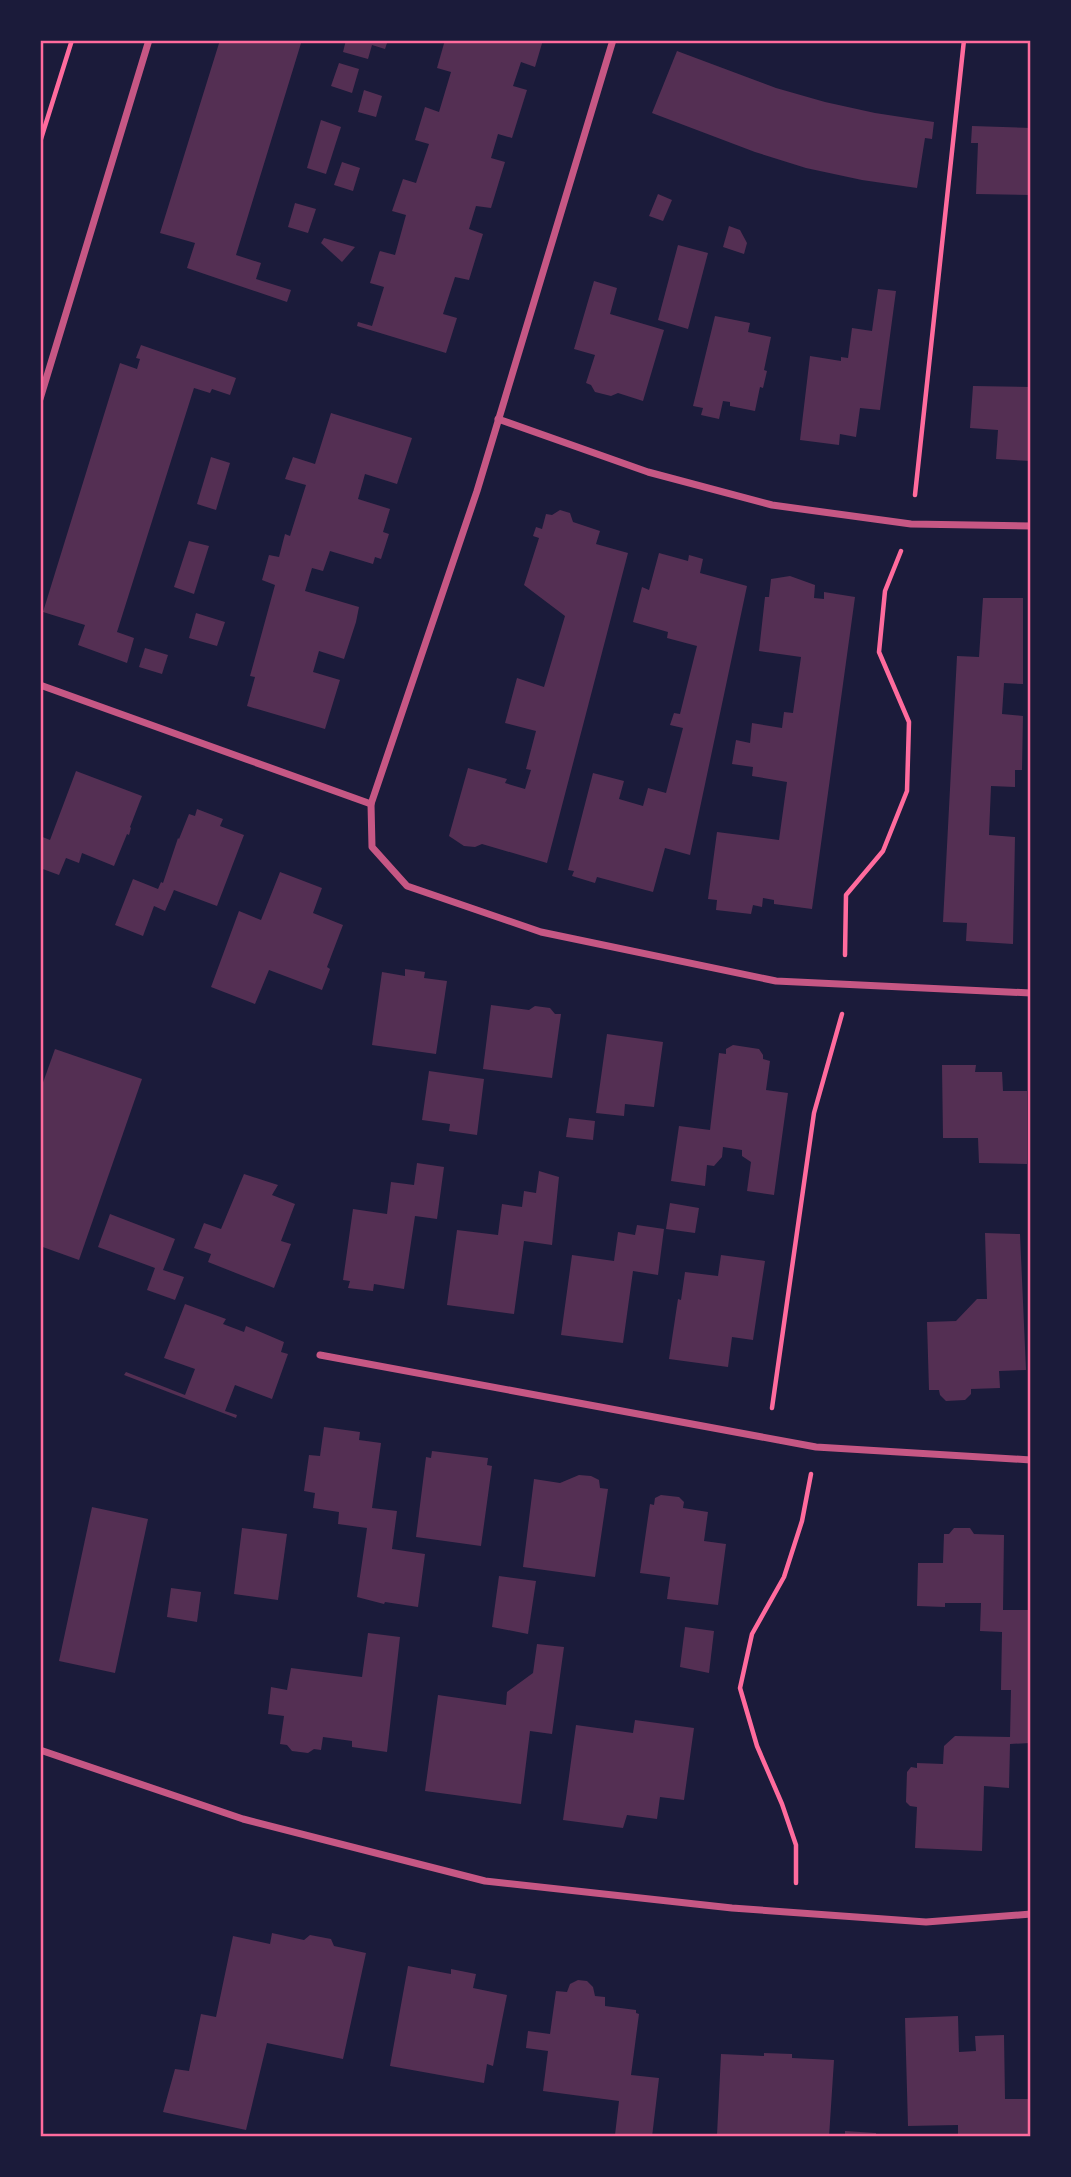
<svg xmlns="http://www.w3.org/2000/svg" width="1071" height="2177" font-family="'Open Sans',sans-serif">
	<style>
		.building { fill: #542f53 }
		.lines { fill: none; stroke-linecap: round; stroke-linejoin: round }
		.path { stroke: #ff6b9d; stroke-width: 4.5 }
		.minor { stroke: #c65784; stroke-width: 7 }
		.neatline { fill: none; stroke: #ff6b9d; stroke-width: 2.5 }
	</style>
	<rect width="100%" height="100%" fill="#1b1b3a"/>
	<!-- building -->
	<g class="building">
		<polygon points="220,40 302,40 236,255 261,263 256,279 291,290 287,302 187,268 195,243 160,233"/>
		<polygon points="346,40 388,40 385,49 372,45 368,59 343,52"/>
		<polygon points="445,40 543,40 535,67 521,62 513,86 527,90 512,138 498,134 491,158 505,162 491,208 476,206 469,229 483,234 469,280 455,277 443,314 457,318 446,353 357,326 358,322 372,326 384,287 370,283 379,253 380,251 395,255 406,215 392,211 403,179 416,183 429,144 415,140 425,107 439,112 451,72 437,68"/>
		<polygon points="677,51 776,88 825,102 875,113 934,122 932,139 925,138 917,188 862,180 806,168 755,152 652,113"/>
		<polygon points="339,63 359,69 352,93 331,86"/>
		<polygon points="364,90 382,96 376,117 358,112"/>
		<polygon points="321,120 341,127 326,174 307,168"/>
		<polygon points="972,126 1031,128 1031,195 976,194 978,143 971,143"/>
		<polygon points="342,162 360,168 353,191 334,185"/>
		<polygon points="658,194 672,200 663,221 649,216"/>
		<polygon points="295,203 316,209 308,233 288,227"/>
		<polygon points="729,226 740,230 747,243 744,254 723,247"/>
		<polygon points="324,238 355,247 342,262 321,243"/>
		<polygon points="678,245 708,253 688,329 658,320"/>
		<polygon points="594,281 617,288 610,314 664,330 643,401 618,393 611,396 595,392 591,385 586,383 595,355 574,349"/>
		<polygon points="878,289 896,291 880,410 860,408 856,437 840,434 839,445 800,440 810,356 841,361 841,357 848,358 852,328 872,331"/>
		<polygon points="715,316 750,323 748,332 771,337 764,370 767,371 763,388 760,387 755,411 730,406 730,402 723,401 719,419 701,415 703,408 693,406"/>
		<polygon points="141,345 236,378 230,395 212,389 210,393 194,388 117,632 134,638 127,663 78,645 85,625 43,612 120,363 137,369 140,359 136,358"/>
		<polygon points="973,386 1031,387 1031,461 996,459 998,430 970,428"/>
		<polygon points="331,413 412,438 397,484 365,474 358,499 390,509 383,532 389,534 381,559 375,557 373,564 330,551 323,571 312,568 305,591 359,607 356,622 344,659 319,651 313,672 340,680 325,729 247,706 255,677 250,676 275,585 262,580 269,555 279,557 285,534 290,536 306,485 285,479 293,457 315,464"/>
		<polygon points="211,457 230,463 216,510 197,504"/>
		<polygon points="560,510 570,513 573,522 600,531 596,544 628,553 547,863 482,844 475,847 464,846 449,836 468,768 507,779 505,783 525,789 531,770 526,769 536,731 505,723 517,678 544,687 565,616 524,585 539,538 533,536 536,527 542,529 546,514 552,515"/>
		<polygon points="189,541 209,546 194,594 174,587"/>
		<polygon points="659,553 688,561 689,555 703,559 700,573 747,586 690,855 665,848 653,892 597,877 595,883 572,876 574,871 568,870 593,773 624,781 619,799 643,806 648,788 666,793 683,728 670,725 674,713 680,714 697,646 667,638 668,632 633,622 642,587 649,590"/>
		<polygon points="790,576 815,585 814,598 824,599 824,592 855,597 812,909 774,904 774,900 763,898 762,907 753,905 751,914 716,910 717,900 708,899 717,832 779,840 787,782 752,776 753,767 732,764 736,740 750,743 752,723 782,728 784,712 793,713 801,657 759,651 765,597 769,597 771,579"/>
		<polygon points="983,598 1023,598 1023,684 1004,683 1002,714 1023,716 1022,770 1015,770 1015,787 991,786 989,835 1015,837 1013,944 966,941 967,923 943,922 957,656 979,657"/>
		<polygon points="196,613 225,622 217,646 189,638"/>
		<polygon points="145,648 168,655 162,674 139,667"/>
		<polygon points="76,771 142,796 130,827 131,828 129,835 127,834 114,866 82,853 79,863 66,858 59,875 40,868 40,836 50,840"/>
		<polygon points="197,809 223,819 220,826 244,835 217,906 174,890 165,911 154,906 143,936 115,925 133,879 158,889 161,882 163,883 178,838 179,839 189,814 195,816"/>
		<polygon points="280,872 322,888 313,913 343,925 327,967 330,969 322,990 269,970 255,1004 211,987 239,911 261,920"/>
		<polygon points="405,969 425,972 424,978 447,981 436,1054 372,1045 382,972 405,976"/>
		<polygon points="491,1005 529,1010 535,1006 550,1008 555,1014 561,1014 552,1078 483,1069"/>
		<polygon points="607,1034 663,1042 654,1107 625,1104 624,1116 596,1113"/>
		<polygon points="733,1045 759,1049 763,1055 763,1059 770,1061 766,1090 788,1093 774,1195 747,1191 751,1162 742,1156 742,1150 723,1147 722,1157 714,1166 707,1165 705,1186 671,1181 679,1126 710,1130 719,1053 726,1054 726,1049"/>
		<polygon points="55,1049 142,1079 79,1260 40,1246 40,1091"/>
		<polygon points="942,1065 976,1065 975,1072 1002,1072 1003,1091 1027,1091 1027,1164 979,1163 978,1138 943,1138"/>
		<polygon points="429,1071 484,1079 477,1135 449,1131 450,1124 422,1120"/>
		<polygon points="569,1118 595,1121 593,1140 566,1137"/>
		<polygon points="417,1163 444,1167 437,1219 415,1216 404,1289 374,1284 373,1291 348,1288 350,1281 343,1280 353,1209 387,1214 391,1182 414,1185"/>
		<polygon points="539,1171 559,1177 552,1245 524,1241 514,1314 447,1305 457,1230 498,1235 502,1204 522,1207 524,1191 536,1193"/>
		<polygon points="244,1174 278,1185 272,1195 295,1204 281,1241 291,1244 274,1288 208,1262 211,1254 194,1248 204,1223 221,1229"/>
		<polygon points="670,1203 699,1208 695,1233 666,1229"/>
		<polygon points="110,1214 175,1239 163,1270 184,1277 175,1300 147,1290 155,1268 98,1247"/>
		<polygon points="637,1225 664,1229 658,1275 633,1271 623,1343 561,1335 572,1255 614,1261 618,1232 635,1235"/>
		<polygon points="985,1233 1020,1234 1026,1370 999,1371 1000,1388 971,1389 971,1394 965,1400 946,1401 940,1395 939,1390 929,1390 927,1322 956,1321 977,1299 987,1299"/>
		<polygon points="721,1255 765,1261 753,1340 732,1337 728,1367 669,1359 678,1299 681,1300 685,1272 718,1276"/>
		<polygon points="185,1304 226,1319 223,1324 244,1332 246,1326 284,1342 281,1352 288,1354 272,1399 235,1385 225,1411 237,1415 236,1418 124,1375 126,1372 185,1395 195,1369 164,1358"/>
		<polygon points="324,1427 360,1432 359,1440 381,1443 372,1508 397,1511 392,1549 425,1554 418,1607 385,1602 384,1604 357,1597 367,1528 338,1524 339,1512 313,1508 315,1493 304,1491 309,1455 320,1456"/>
		<polygon points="432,1451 488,1458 487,1465 492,1466 481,1546 416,1537 426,1457 431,1458"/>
		<polygon points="579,1475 591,1476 599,1480 600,1488 608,1489 595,1577 523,1567 534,1479 560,1483"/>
		<polygon points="661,1495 679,1497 684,1502 683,1508 708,1512 704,1541 726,1544 718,1605 667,1599 670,1577 640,1573 650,1504 654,1505 655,1498"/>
		<polygon points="92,1507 148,1519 115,1673 59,1661"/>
		<polygon points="242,1528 287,1534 278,1600 234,1594"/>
		<polygon points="954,1528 970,1528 974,1534 1004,1535 1003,1610 1031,1610 1031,1743 1010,1744 1009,1788 984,1786 982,1851 915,1848 917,1807 910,1806 906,1802 907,1772 911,1767 917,1768 917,1763 943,1764 944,1746 955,1736 1010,1737 1011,1690 1001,1690 1002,1632 980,1631 981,1603 945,1603 945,1607 917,1606 918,1563 943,1563 944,1534 949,1534"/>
		<polygon points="499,1576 536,1581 528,1634 492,1627"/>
		<polygon points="171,1588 201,1592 197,1622 167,1617"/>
		<polygon points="685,1627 714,1631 709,1673 680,1667"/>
		<polygon points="368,1633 400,1637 387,1752 352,1747 352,1741 323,1737 321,1750 314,1749 308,1753 292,1751 287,1745 280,1744 284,1716 268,1714 271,1687 287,1690 291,1668 362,1677"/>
		<polygon points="537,1644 564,1647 552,1734 530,1731 521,1804 425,1791 438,1695 506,1705 507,1692 533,1673"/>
		<polygon points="635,1720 694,1728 684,1800 660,1797 657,1819 627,1815 623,1828 563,1820 576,1725 633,1733"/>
		<polygon points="272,1933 304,1940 310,1935 331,1939 334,1946 366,1953 343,2059 267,2043 246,2130 163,2112 175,2069 189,2071 201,2014 216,2017 233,1936 270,1944"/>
		<polygon points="408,1966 451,1974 451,1969 476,1974 473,1988 507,1995 493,2066 487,2064 484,2083 390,2066"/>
		<polygon points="578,1980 587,1981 593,1987 595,1996 605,1997 605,2006 636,2010 636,2013 639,2014 631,2075 659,2078 652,2137 615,2135 619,2101 543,2091 548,2051 526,2048 528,2031 550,2034 556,1991 567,1992 570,1984"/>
		<polygon points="958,2016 959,2052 976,2051 975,2036 1004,2035 1005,2099 1029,2099 1030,2137 958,2137 958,2125 908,2126 905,2018"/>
		<polygon points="764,2053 792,2054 792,2058 834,2060 829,2137 717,2135 721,2054 764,2056"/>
		<polygon points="845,2131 876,2133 876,2137 845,2137"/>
	</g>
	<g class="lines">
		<!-- path -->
		<g class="path">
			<polyline points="40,142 72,40"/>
			<polyline points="915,495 964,40"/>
			<polyline points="845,955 846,895 883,851 907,791 909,722 879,652 885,591 901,551"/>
			<polyline points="772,1408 814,1113 842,1014"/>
			<polyline points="796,1883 796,1845 782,1804 757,1746 740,1688 752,1634 784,1577 802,1521 811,1474"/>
		</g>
		<!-- minor -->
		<g class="minor">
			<polyline points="613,40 477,491 371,804 372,847 407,886 541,932 776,981 1031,993"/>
			<polyline points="40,399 149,40"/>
			<polyline points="498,419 648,472 772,505 911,524 1031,526"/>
			<polyline points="40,685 371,804"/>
			<polyline points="320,1355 816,1447 1031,1460"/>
			<polyline points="40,1750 243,1819 485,1881 732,1908 926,1922 1031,1914"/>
		</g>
	</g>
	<!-- border -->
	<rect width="1071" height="2177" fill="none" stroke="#1b1b3a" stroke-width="84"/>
	<rect x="42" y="42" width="987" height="2093" class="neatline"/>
</svg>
